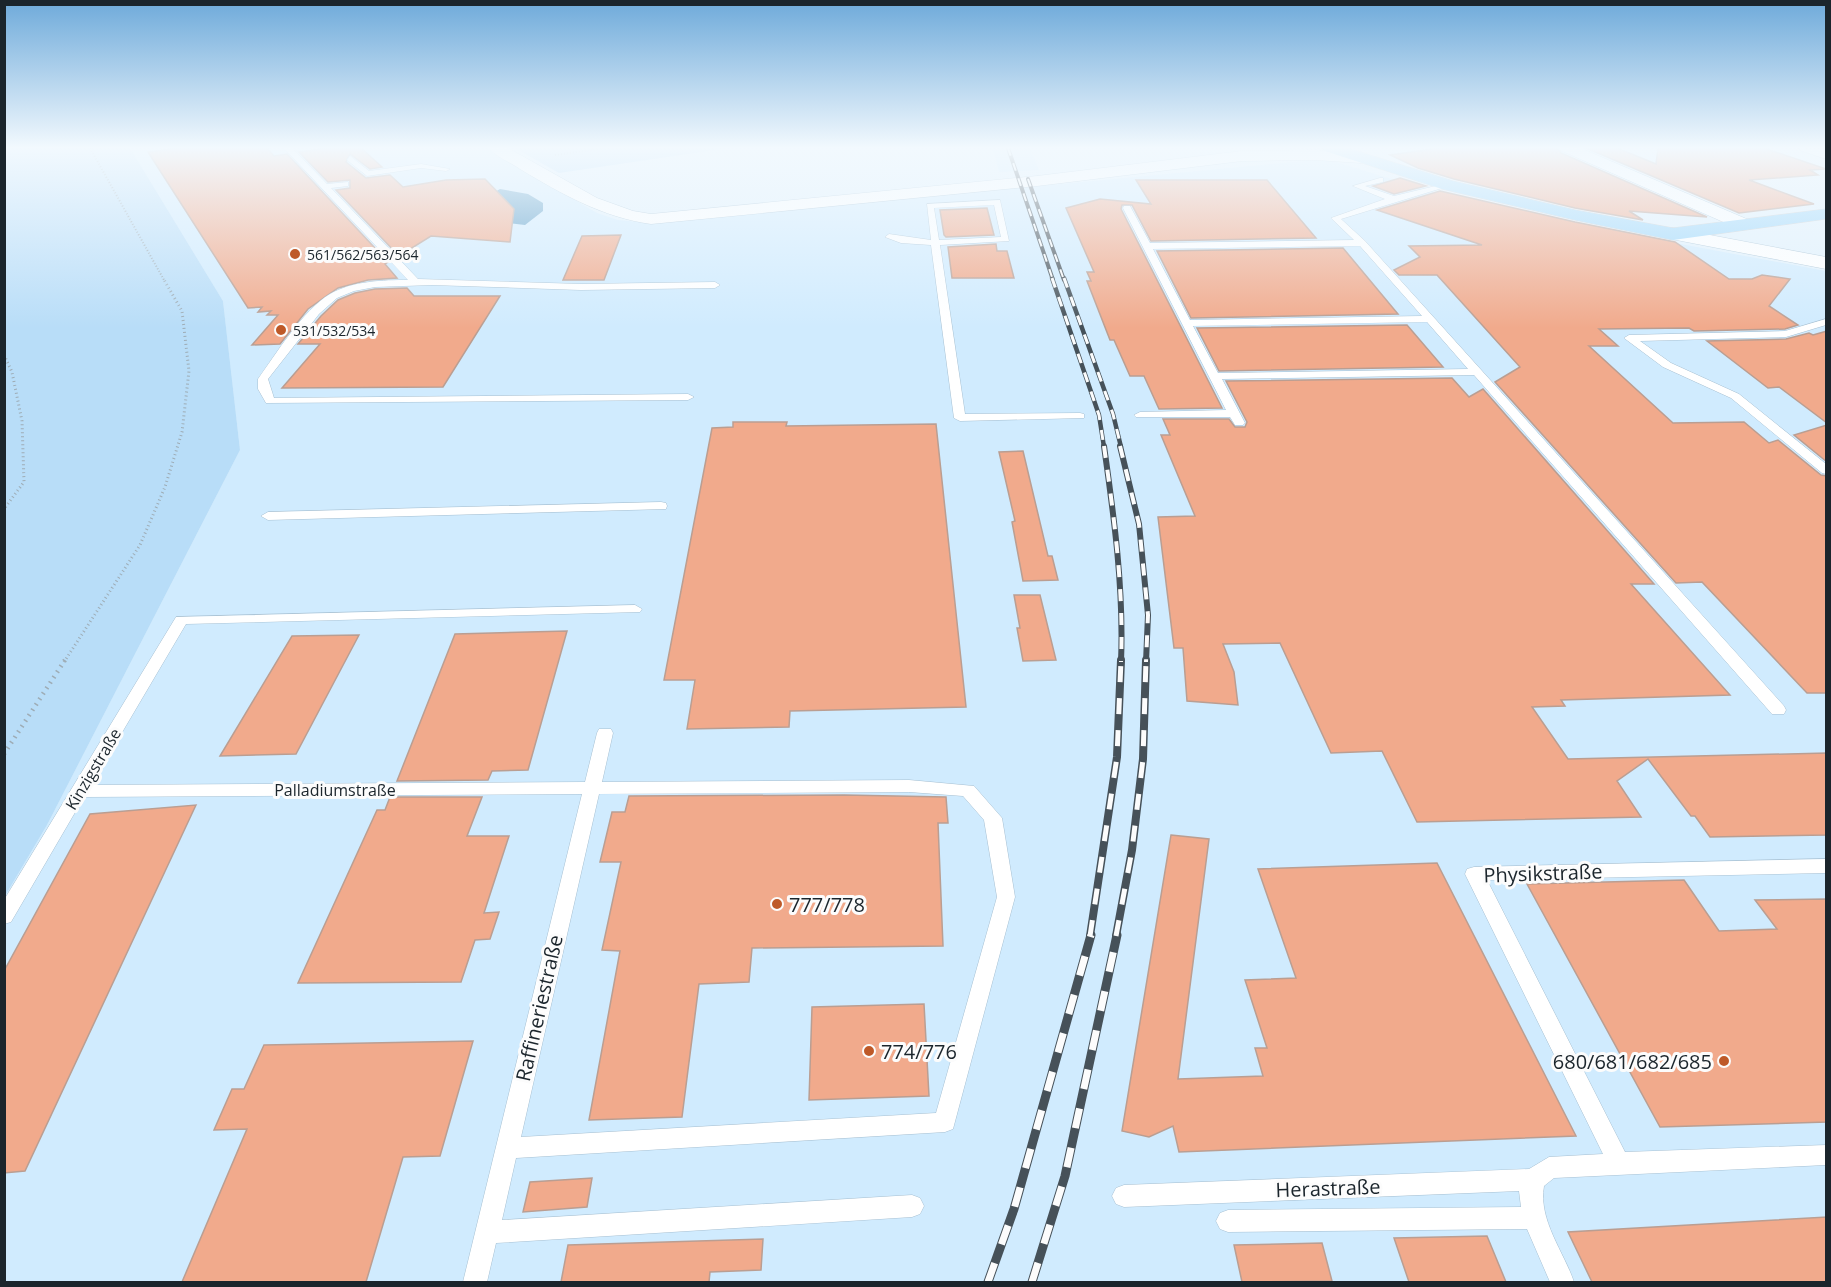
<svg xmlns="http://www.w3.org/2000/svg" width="1831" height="1287" font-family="'Open Sans',sans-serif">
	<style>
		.built { fill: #d0ebfe }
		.green { fill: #b8ddf8 }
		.water { fill: #579ac5 }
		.building { fill: #f1aa8c; stroke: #ba9e92; stroke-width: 1.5 }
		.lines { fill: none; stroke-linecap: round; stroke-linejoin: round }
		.lane-casing { stroke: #a7c0d2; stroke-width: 1 }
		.street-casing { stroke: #a7c0d2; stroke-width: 1 }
		.secondary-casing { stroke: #a7c0d2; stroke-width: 1 }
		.primary-casing { stroke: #cdcfd1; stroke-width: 1 }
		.path-far2 { stroke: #9eacb5; stroke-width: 2; stroke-dasharray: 1 2; stroke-linecap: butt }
		.path-far1 { stroke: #9eacb5; stroke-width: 3; stroke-dasharray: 1 3; stroke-linecap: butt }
		.path { stroke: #9eacb5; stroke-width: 4.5; stroke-dasharray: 1.5 5; stroke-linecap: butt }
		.lane { fill: #fff; fill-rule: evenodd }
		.street { fill: #fff; fill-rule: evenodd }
		.secondary { fill: #fff; fill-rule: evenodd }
		.primary { fill: #9ed7fa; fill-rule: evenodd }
		.rail-far4-casing { stroke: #465159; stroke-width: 4 }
		.rail-far3-casing { stroke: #465159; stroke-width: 4.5 }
		.rail-far2-casing { stroke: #465159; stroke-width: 6 }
		.rail-far1-casing { stroke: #465159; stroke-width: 8 }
		.rail-casing { stroke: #465159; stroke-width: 9 }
		.rail-far4 { stroke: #fcfcfc; stroke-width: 2; stroke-dasharray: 8; stroke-linecap: butt }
		.rail-far3 { stroke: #fcfcfc; stroke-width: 3; stroke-dasharray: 10; stroke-linecap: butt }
		.rail-far2 { stroke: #fcfcfc; stroke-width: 4; stroke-dasharray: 12; stroke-linecap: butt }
		.rail-far1 { stroke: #fcfcfc; stroke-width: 5; stroke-dasharray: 16; stroke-linecap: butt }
		.rail { stroke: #fcfcfc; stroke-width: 7; stroke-dasharray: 20; stroke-linecap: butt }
		.poi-dot { fill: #be5928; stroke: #fcfcfc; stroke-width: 2 }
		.labels { text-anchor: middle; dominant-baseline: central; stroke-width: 6; stroke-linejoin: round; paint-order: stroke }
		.far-poi-label { font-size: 14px; fill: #1b252c; stroke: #fcfcfc; text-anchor: start }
		.street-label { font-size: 16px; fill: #1b252c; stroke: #fcfcfc }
		.near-street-label { font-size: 20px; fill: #1b252c; stroke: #fcfcfc }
		.near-poi-label { font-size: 20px; fill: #1b252c; stroke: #fcfcfc; text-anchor: start }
	</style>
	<rect width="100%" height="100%" fill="#e1f1fc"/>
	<!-- built -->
	<g class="built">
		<polygon points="130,148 486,148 597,213 618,220 649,223 1326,159 1437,193 1616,232 1826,271 1826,1282 5,1282 5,896 47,825 240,450 223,301"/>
		<polygon points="993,148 1030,148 1039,170 999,172"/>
	</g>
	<!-- green -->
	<g class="green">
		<polygon points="5,148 130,148 223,301 240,450 47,825 5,896"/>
		<polygon points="515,148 728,148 559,173"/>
	</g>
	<!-- water -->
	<polygon class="water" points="500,189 528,194 543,203 543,211 525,225 501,222 513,213 514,209 500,200 485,198"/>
	<!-- building -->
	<g class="building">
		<polygon points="178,148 267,148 274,156 287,154 388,262 385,264 397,278 368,280 338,288 308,309 280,344 252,345 278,315 267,315 271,311 258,312 262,307 248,308 148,152"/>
		<polygon points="327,148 361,148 382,167 370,169 350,154 346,162 366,178 390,175 403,187 446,180 485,179 514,209 510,242 431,236 399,256 336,190 350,188 350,180 328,182 299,152"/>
		<polygon points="1440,148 1557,148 1561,153 1707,217 1629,211 1643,220 1575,208 1454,179 1418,168 1390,155"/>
		<polygon points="1586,148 1617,148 1656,164 1658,148 1764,148 1826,169 1810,170 1818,175 1749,180 1814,204 1739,213"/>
		<polygon points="1400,178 1426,186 1394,194 1373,186"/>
		<polygon points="1136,180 1267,180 1316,238 1151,241 1132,205 1122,205 1121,209 1222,408 1159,409 1144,376 1130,376 1114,340 1110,340 1087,281 1091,281 1087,272 1094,272 1066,208 1100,199 1151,204"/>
		<polygon points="1440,191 1575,222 1675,242 1729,279 1752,279 1762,275 1790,279 1769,306 1798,325 1785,329 1694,331 1689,328 1599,329 1618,346 1589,346 1673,423 1744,422 1769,443 1778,440 1821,475 1827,476 1827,693 1807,693 1702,582 1676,583 1495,382 1520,367 1437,275 1399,275 1394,270 1420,257 1409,246 1482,245 1377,210"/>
		<polygon points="987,208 994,235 946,237 944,235 940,210"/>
		<polygon points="621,235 604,280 563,280 582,236"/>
		<polygon points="996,244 997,251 1007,251 1014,278 952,278 948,247"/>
		<polygon points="1343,248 1398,314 1191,318 1157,251"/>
		<polygon points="407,288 414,296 500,296 443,387 282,388 320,344 298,344 321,316 338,300 355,293 375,289"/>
		<polygon points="1407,325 1443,367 1219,371 1197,328"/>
		<polygon points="1827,331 1827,423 1779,387 1768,388 1707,341 1786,339 1809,333 1813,335"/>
		<polygon points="1452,378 1469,397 1483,389 1654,584 1631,584 1730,695 1561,700 1565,706 1532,707 1568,759 1827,753 1827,835 1710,837 1695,816 1691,816 1648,759 1617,781 1641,817 1417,822 1382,751 1331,753 1280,643 1223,644 1234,672 1238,705 1187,701 1183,648 1174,648 1158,517 1195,516 1161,435 1170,435 1163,419 1229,419 1235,427 1245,427 1247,422 1226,381"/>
		<polygon points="733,422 787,422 786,426 936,424 966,707 790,711 789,727 687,729 695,680 664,680 712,428 733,427"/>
		<polygon points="1827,425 1827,462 1794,435"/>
		<polygon points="1023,451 1048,556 1052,556 1058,580 1023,581 1012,522 1015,521 999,452"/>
		<polygon points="1014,595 1040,595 1056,660 1023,661 1017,628 1020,628"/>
		<polygon points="567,631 528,770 492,771 488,780 397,781 455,634"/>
		<polygon points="359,635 296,754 220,756 292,636"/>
		<polygon points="844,795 946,797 948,823 938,823 943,946 752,948 749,982 699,984 682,1117 589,1120 620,951 602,950 621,862 600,862 612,812 625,812 629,796"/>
		<polygon points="390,797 482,797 467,836 509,836 484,913 499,912 490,939 475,940 461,982 298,983 377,810 385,810"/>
		<polygon points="196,805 25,1171 4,1173 4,971 90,814"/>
		<polygon points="1171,835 1209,839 1178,1079 1263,1076 1255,1048 1267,1048 1245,980 1296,978 1258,869 1437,863 1576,1136 1179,1152 1173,1126 1149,1137 1122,1131"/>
		<polygon points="1684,880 1719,931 1777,929 1755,900 1827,899 1827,1122 1660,1127 1527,884"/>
		<polygon points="924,1004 929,1096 809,1100 812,1007"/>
		<polygon points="473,1041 440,1156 403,1157 366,1282 182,1282 247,1129 214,1130 232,1089 244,1089 264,1045"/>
		<polygon points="592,1178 587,1207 523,1212 530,1182"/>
		<polygon points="1827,1217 1827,1282 1592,1282 1568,1232"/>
		<polygon points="1487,1236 1506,1282 1409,1282 1394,1238"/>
		<polygon points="763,1239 761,1270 710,1272 709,1282 561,1282 568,1245"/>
		<polygon points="1322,1243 1332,1281 1242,1282 1234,1245"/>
	</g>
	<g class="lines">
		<!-- lane casing -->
		<g class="lane-casing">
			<g id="lane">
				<path d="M284,148h8l35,36 21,-2v4l-17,2 87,91 163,5 134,-2 5,3 -5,3 -134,2 -149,-5 -57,2 -21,4 -17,7 -18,16 -51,65 6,19 414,-4 6,3 -6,3 -422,3 -8,-14v-10c18,-25 45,-69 72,-85 22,-13 53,-14 78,-14z"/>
				<polygon points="350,156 369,171 421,164 450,169 446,171 421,168 367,176 347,160"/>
				<path d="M1380,178h3v4l-18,4 29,10 54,-13 4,2 -111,34 24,22 419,465 2,4 -2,4h-12l-298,-339 -252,4 23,44 -2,2h-8l-5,-8h-94l-2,-2 6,-3 86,-2 -103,-202 1,-2h6l20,37 204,-3 -23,-22 54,-19 -32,-13zM1360,246l62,70 -232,4 -37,-71zM1427,322l41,47 -250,4 -25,-47z"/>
				<path d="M1000,200l9,41 -69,4 25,169 115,-1 4,1v4l-124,3 -6,-3 -23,-173 -30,-2 -16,-6 4,-3 42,6 -4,-36zM994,205l7,32 -62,3 -5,-32z"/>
				<polygon points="1826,319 1826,325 1786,337 1640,341 1671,363 1739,394 1826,464 1826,474 1822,473 1731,398 1663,367 1624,338 1629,335 1785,331"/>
				<polygon points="661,502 666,503 667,506 666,509 268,520 261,516 268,512"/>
				<path d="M635,605l7,4 -2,3 -454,12 -95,161 494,-3 12,-49 2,-4h12l2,4 -11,49 307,-2 65,6 28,32 13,79 -62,232 -8,3 -429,26 -14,62 410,-25 8,3 4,8 -4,8 -8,3 -416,26 -9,39h-24l119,-488 -498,3 -73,125 -7,2v-24l172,-283zM909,792l54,4 21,24 13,77 -61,216 -415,24 78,-343z"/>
				<path d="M1826,859v14l-339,7 138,272 201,-7v20l-272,13 -10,8c-6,34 20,66 30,96h-24l-23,-53 -299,3 -8,-3 -4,-8 4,-8 8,-3 293,-3 -2,-16 -395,16 -8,-3 -4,-8 4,-8 8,-3 405,-16 20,-12 54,-3 -138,-280 2,-5 7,-2z"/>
			</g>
		</g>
		<!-- street casing -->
		<g class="street-casing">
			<g id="street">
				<path d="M489,148h19l89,50 36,13 18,3 386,-38 205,-25 74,-1 45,3 8,5 -8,5 -45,-3 -74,1 -205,25 -386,38c-49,-7 -89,-30 -131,-55 -10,-7 -24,-12 -31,-21z"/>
				<polygon points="1559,148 1580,148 1749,220 1752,224 1749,228 1737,228 1562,151"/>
				<polygon points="1799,148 1826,149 1826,159 1802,151"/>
			</g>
		</g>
		<!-- secondary casing -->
		<g class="secondary-casing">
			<polygon id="secondary" points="1673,228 1826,257 1826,269 1666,238 1664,234 1666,230"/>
		</g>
		<!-- primary casing -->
		<g class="primary-casing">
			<polygon id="primary" points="1323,148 1348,148 1453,181 1575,210 1673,228 1826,209 1826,219 1673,240 1575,220 1442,189 1325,151"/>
		</g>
		<!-- path-far2 -->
		<g class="path-far2">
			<polyline points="90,148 164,280"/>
			<polyline points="555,155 605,148"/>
		</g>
		<!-- path-far1 -->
		<g class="path-far1">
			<polyline points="4,355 12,372 22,421 24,482 4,509"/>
			<polyline points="64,662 140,545 165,487 182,432 189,371 182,311 163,278"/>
		</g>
		<!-- path -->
		<polyline class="path" points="4,754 65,660"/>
		<!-- lane -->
		<use href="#lane" class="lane"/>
		<!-- street -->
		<use href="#street" class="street"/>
		<!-- secondary -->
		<use href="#secondary" class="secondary"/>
		<!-- primary -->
		<use href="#primary" class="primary"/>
		<!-- rail-far4 casing -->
		<g class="rail-far4-casing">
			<g id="rail-far4">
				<polyline points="1008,148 1053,280"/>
				<polyline points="1028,179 1064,280"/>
			</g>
		</g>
		<!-- rail-far3 casing -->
		<g class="rail-far3-casing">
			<g id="rail-far3">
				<polyline points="1052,278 1099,415 1104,447"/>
				<polyline points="1064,278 1113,414 1121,447"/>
			</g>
		</g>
		<!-- rail-far2 casing -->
		<g class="rail-far2-casing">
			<g id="rail-far2">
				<path d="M1104,446c10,71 20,143 17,216"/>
				<polyline points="1120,446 1139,524 1148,615 1146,662"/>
			</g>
		</g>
		<!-- rail-far1 casing -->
		<g class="rail-far1-casing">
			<g id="rail-far1">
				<polyline points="1090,936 1117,757 1121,660"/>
				<polyline points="1116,936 1132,850 1143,759 1146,660"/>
			</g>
		</g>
		<!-- rail casing -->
		<g class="rail-casing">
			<g id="rail">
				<polyline points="988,1282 1014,1209 1091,935"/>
				<polyline points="1032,1282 1065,1176 1117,935"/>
			</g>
		</g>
		<!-- rail-far4 -->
		<use href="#rail-far4" class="rail-far4"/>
		<!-- rail-far3 -->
		<use href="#rail-far3" class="rail-far3"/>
		<!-- rail-far2 -->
		<use href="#rail-far2" class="rail-far2"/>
		<!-- rail-far1 -->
		<use href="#rail-far1" class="rail-far1"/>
		<!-- rail -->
		<use href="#rail" class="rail"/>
	</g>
	<!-- sky -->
	<linearGradient id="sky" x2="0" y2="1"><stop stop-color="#6eaada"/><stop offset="0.45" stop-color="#f2f9fe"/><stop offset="1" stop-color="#f2f9fe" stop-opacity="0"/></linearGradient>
	<rect width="1831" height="328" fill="url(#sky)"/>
	<!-- markers -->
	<g class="poi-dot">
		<circle cx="295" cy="254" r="6"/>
		<circle cx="281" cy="330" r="6"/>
		<circle cx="777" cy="904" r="6"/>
		<circle cx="869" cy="1051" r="6"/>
		<circle cx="1724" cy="1061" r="6"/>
	</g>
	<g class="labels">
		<!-- far-poi labels -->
		<g class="far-poi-label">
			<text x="307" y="254">561/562/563/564</text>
			<text x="293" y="330">531/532/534</text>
		</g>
		<!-- street labels -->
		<g class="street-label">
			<text transform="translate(93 769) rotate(-59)">Kinzigstraße</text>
			<text x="335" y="790">Palladiumstraße</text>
		</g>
		<!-- near-street labels -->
		<g class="near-street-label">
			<text transform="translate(1543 873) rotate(-2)">Physikstraße</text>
			<text transform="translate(539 1008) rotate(-77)">Raffineriestraße</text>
			<text transform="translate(1328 1188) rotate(-2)">Herastraße</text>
		</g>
		<!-- near-poi labels -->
		<g class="near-poi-label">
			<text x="789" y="904">777/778</text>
			<text x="881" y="1051">774/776</text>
			<text x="1712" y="1061" text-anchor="end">680/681/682/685</text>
		</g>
	</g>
	<!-- border -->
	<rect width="1831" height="1287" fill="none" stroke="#1b252c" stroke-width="12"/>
</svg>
